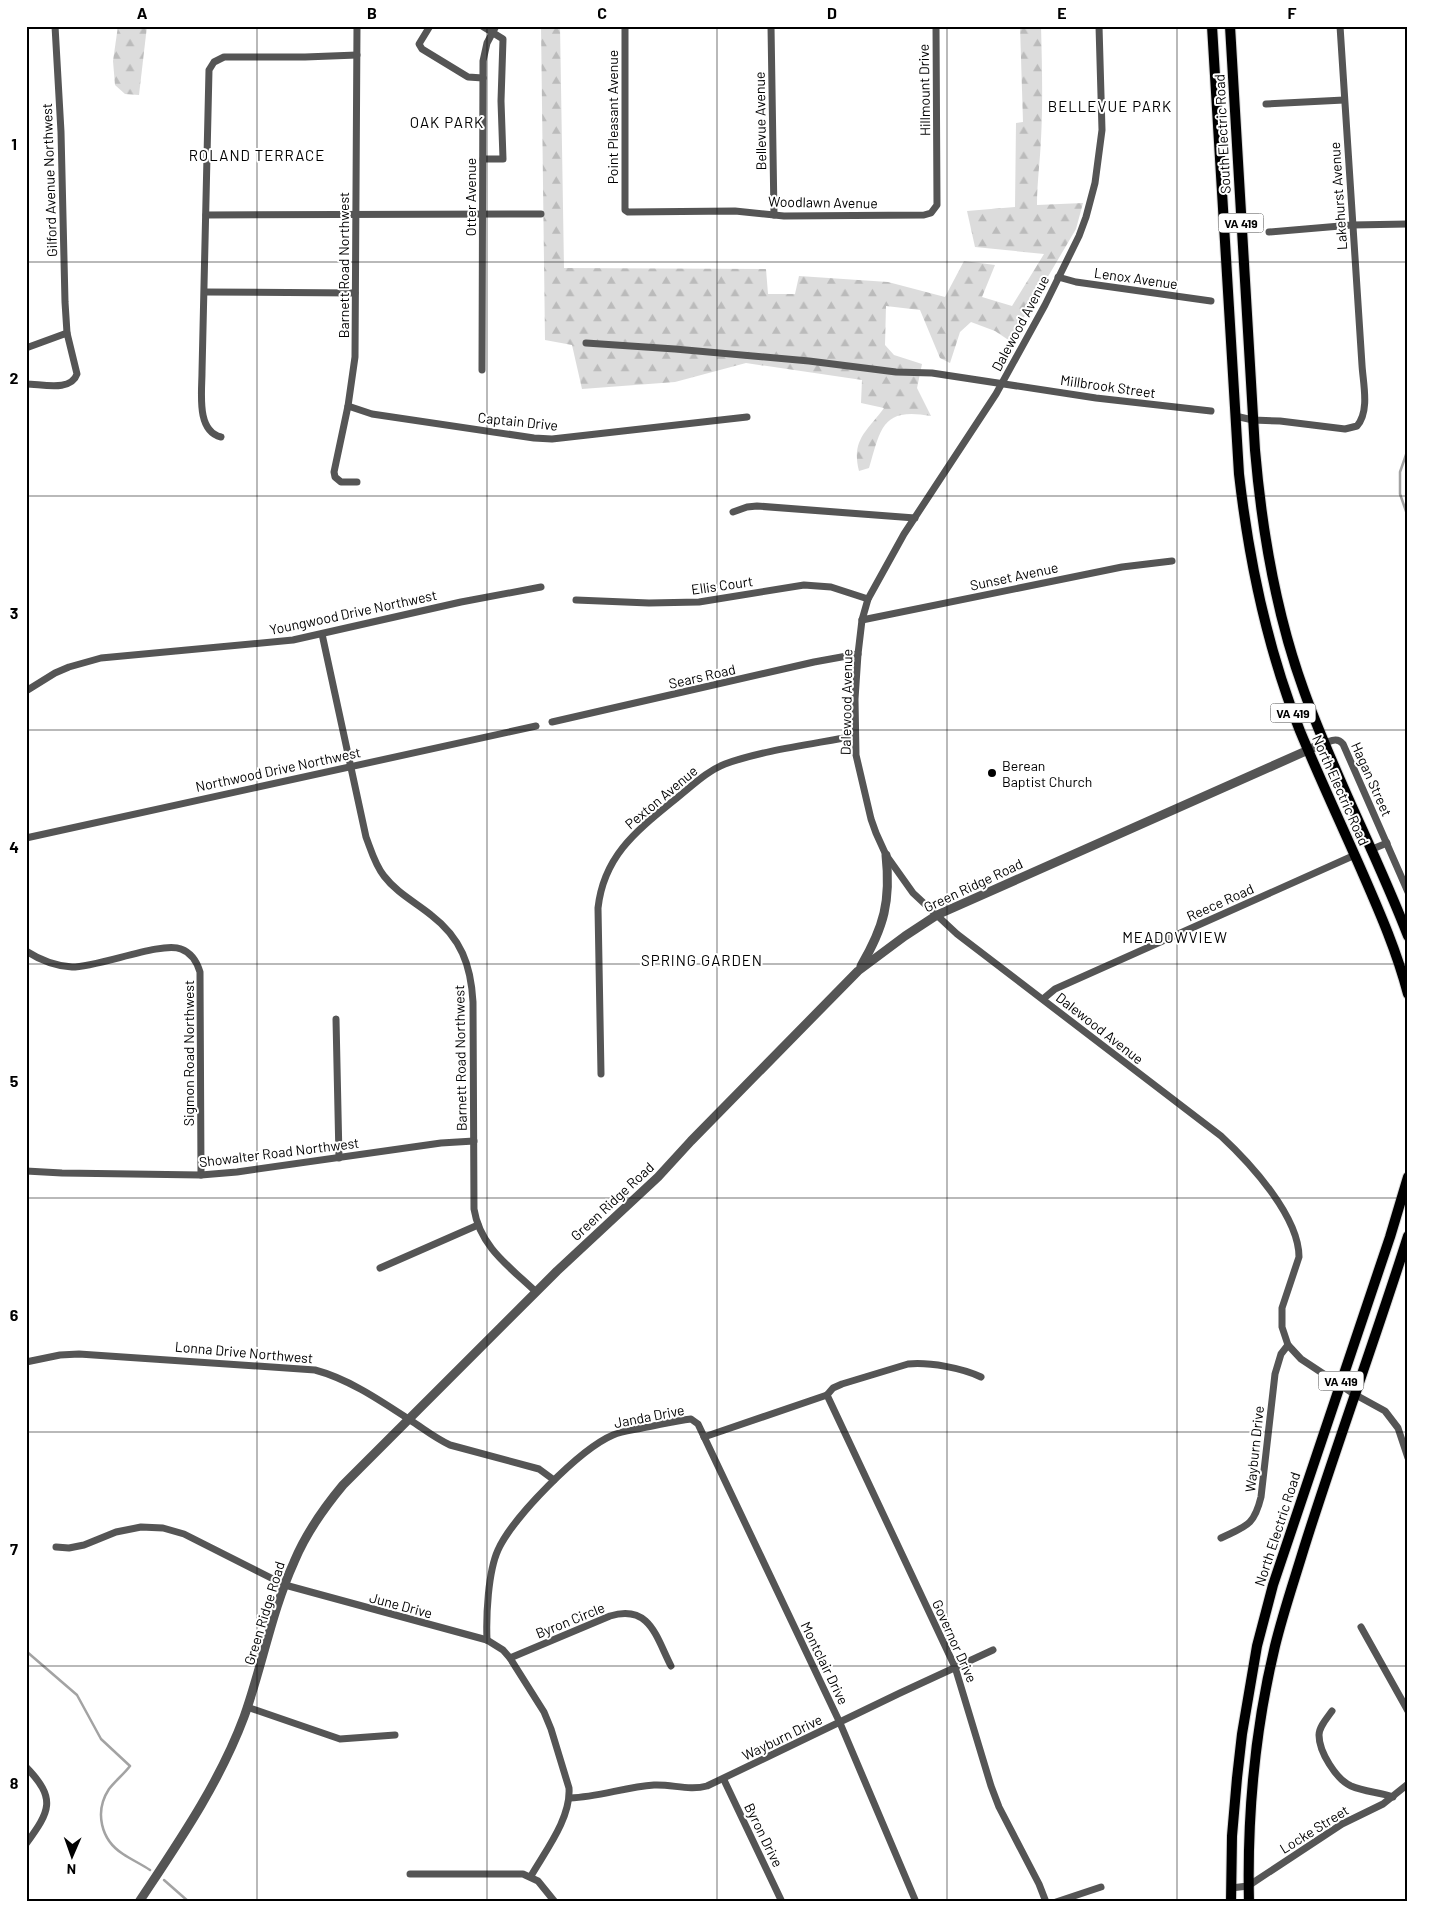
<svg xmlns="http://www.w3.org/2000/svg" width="1434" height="1928" font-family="Barlow,sans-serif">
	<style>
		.forest { fill: url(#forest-firs) }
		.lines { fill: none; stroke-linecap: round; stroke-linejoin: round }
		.stream { stroke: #a3a3a3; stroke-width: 2.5 }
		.primary-casing { stroke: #dbdbdb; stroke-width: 12 }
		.minor { stroke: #555; stroke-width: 7 }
		.tertiary { stroke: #555; stroke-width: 9 }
		.primary { stroke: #000; stroke-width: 10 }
		.grid { fill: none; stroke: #000; stroke-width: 1; stroke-opacity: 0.55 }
		.poi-dot { fill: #000; stroke: #fff; stroke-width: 2 }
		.labels { text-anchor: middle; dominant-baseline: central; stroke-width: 4; stroke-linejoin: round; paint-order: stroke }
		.shield { fill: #fff; stroke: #4c4c4c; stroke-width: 1 }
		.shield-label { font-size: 12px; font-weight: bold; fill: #000 }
		.street-label { font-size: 14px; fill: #000; stroke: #fff }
		.poi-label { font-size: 14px; fill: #000; stroke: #fff; text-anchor: start }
		.neighbourhood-label { font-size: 15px; letter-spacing: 1px; fill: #000; stroke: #fff }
		.neatline { fill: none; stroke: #000; stroke-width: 2 }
		.grid-label { font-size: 16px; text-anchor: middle; font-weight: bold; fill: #000 }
	</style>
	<defs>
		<pattern id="forest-firs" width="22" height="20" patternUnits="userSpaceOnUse" patternTransform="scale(1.25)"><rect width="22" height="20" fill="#dcdcdc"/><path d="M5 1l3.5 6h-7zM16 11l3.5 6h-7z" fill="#bbb"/></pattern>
	</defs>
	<rect width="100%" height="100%" fill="#fff"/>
	<!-- forest -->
	<g class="forest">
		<polygon points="118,26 147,26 139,95 125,94 115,85 113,61"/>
		<path d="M541,26h19l4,242 202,1 2,25h27l4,-18 89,6 57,15 19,-36 31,4 -13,32 30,9 32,-52 -69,-7 -8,-36 48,-4 1,-84 7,-1 -3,-96h21c1,38 2,76 0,113 -1,23 -4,44 -4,66l46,-2 -7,26 -66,112 -15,-10 -24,-9 -11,10 -10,31 -10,-5 -20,-48 -34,-4 -1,39 9,10 28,9 -5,24 14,28c-49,-9 -50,12 -62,52l-10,3c-8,-31 8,-40 25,-63l-23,-5 1,-23 -116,-17 -71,19 -93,7 -10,-44 -27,-5z"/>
	</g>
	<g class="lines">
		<!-- stream -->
		<g class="stream">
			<polyline points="1408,449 1400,472 1400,494 1408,517"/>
			<path d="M26,1651l51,44 24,44 29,27c-6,8 -15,15 -21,23 -15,23 -8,51 14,65 9,6 18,10 27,16"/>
			<polyline points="164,1880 189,1902"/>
		</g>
		<!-- primary casing -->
		<g class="primary-casing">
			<g id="primary">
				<path d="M1212,26l27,448c10,88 28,174 61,257 20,48 42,95 63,143 17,39 34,78 45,120"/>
				<path d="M1230,26l25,424c7,82 21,164 49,241 30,84 72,162 104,245"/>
				<polyline points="1231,1902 1232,1836 1237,1778 1242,1734 1257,1646 1273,1585 1390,1237 1408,1177"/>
				<path d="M1249,1902c-2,-85 6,-173 26,-256 8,-33 19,-65 29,-98 33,-105 71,-208 104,-312"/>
			</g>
		</g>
		<!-- minor -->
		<g class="minor">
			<polyline points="55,26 61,132 65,302 67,333"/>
			<polyline points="430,26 419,44 422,49 468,77 483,78"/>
			<polyline points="482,26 503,39 501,101 503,159 483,159"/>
			<polyline points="625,26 625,210 628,212 735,211 784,216 924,215 931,213 937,205 936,26"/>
			<polyline points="771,26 774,215"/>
			<path d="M1099,26l3,104 -7,53 -9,34 -7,19 -34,69 -49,89 -92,140 -36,65 -6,21 -4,34 -3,45 1,56 15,64 5,14 10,22 27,38 44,41 264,202c29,27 78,80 78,121l-17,51v19l6,18 13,14 53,35 31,17 13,17 10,30"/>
			<polyline points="1266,104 1344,100"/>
			<polyline points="206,215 541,214"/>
			<polyline points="1269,232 1352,225 1408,224"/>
			<polyline points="1058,277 1076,282 1211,301"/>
			<polyline points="205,292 355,293"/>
			<polyline points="586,343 675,349 809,361 896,372 932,373 1096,398 1211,411"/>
			<path d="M26,348l41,-15 10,41c-6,18 -35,10 -51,10"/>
			<polyline points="482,370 483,61 487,43 496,26"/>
			<polyline points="348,406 372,414 534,438 552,439 747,417"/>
			<path d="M1235,416l18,4 27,1 65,8 12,-3c13,-15 6,-43 5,-61l-22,-339"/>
			<path d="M221,437c-25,-6 -19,-45 -19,-65l7,-302 5,-8 10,-5h81l52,-2"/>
			<polyline points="357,482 341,482 335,477 334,472 348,406 355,357 357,26"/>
			<polyline points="733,512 747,507 757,506 915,518"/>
			<polyline points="576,600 649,603 699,602 804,585 831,587 868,599"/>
			<polyline points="862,620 1122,567 1172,561"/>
			<path d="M322,634l44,203c5,13 9,28 18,39 13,17 31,26 47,39 30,23 40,50 42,87l1,207c6,38 36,58 62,83"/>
			<polyline points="26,691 55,673 69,667 101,658 293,640 461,602 541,587"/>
			<polyline points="552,722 814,662 858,654"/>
			<path d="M1324,743c7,-2 13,-6 19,1l65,148"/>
			<polyline points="26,838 536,726"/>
			<polyline points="1370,850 1387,843"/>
			<path d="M26,951c14,9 29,15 46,16 27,0 90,-26 109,-18 11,4 16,13 19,23l1,203"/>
			<polyline points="1043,999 1055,989 1355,855"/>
			<polyline points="336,1019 339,1158"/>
			<path d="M601,1074l-3,-166c6,-54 41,-79 80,-111 14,-11 29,-26 47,-33 38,-14 89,-20 130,-28"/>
			<polyline points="26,1171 62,1173 201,1175 237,1172 441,1143 474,1141"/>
			<polyline points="380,1268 478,1225"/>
			<path d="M26,1362l34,-7 19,-1 236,16c34,9 66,31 95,50 14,9 25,18 40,25l89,24 15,11"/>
			<polyline points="827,1395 955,1667 991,1786 999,1807 1039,1884 1046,1902"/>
			<path d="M704,1437l123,-42 6,-7 9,-4 66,-20c22,-2 54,4 73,13"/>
			<path d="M1221,1538c25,-12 33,-12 40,-41l14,-123 6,-20 7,-9"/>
			<path d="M56,1547l13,1 15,-3 32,-13 25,-5 22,1 21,6 101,51 202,55 16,10 7,8 34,54 7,17 18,59c2,30 -23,62 -38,88"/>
			<polyline points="1361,1627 1408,1711"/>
			<path d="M487,1640c-1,-24 1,-68 11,-90 14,-32 82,-101 115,-115 9,-4 20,-5 29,-7 17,-3 32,-7 49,-9l7,5 142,299 76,179"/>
			<path d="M510,1658l100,-42c40,-12 46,21 61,50"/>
			<polyline points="247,1707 340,1739 395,1735"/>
			<path d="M1332,1711c-5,7 -13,16 -13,24 0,17 17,44 32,51 14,6 28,6 42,11"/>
			<path d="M26,1767c31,32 24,44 0,77"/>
			<polyline points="724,1780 782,1902"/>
			<path d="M570,1798c29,-1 55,-11 84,-13 18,-1 35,6 53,1l193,-93 93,-43"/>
			<polyline points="410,1874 523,1874 538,1881 555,1902"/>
			<polyline points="1231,1888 1248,1886 1342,1824 1383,1804 1408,1784"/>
			<polyline points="1056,1902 1101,1887"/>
		</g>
		<!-- tertiary -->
		<g class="tertiary">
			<path d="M861,966c23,-39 30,-65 25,-111"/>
			<path d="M139,1902c39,-59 80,-118 105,-185 18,-50 28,-107 50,-155 12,-29 29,-53 49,-77l214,-214 101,-94 33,-36 167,-170 47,-35 32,-21 387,-172"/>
		</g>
		<!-- primary -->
		<use href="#primary" class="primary"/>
	</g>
	<!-- grid -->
	<path class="grid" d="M257,26v1876M487,26v1876M717,26v1876M947,26v1876M1177,26v1876M26,262h1382M26,496h1382M26,730h1382M26,964h1382M26,1198h1382M26,1432h1382M26,1666h1382"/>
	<!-- markers -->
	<circle class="poi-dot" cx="992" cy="773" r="5"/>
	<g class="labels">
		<!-- shield labels -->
		<g class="shield">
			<rect x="1218.5" y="213.5" width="45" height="19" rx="4"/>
			<rect x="1270.5" y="703.5" width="45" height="19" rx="4"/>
			<rect x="1318.5" y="1371.5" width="45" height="19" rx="4"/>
		</g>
		<g class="shield-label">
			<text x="1241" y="223">VA 419</text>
			<text x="1293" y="713">VA 419</text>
			<text x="1341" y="1381">VA 419</text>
		</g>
		<!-- street labels -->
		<g class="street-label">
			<text transform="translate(924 90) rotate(-91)">Hillmount Drive</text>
			<text transform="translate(612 117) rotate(-90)">Point Pleasant Avenue</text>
			<text transform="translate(760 121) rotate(-91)">Bellevue Avenue</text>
			<text transform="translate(1222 134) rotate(-93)">South Electric Road</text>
			<text transform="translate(49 180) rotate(-92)">Gilford Avenue Northwest</text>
			<text transform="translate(1338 196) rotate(-94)">Lakehurst Avenue</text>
			<text transform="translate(470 197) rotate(-90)">Otter Avenue</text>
			<text transform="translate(823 202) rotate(1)">Woodlawn Avenue</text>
			<text transform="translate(343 265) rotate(-90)">Barnett Road Northwest</text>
			<text transform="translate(1136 278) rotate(8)">Lenox Avenue</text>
			<text transform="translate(1020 323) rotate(-62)">Dalewood Avenue</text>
			<text transform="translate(1108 386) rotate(8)">Millbrook Street</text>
			<text transform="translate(518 421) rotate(6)">Captain Drive</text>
			<text transform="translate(1014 576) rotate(-12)">Sunset Avenue</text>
			<text transform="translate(722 585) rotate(-8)">Ellis Court</text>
			<text transform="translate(353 612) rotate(-12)">Youngwood Drive Northwest</text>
			<text transform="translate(702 676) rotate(-13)">Sears Road</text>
			<text transform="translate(846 702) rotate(-89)">Dalewood Avenue</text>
			<text transform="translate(278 769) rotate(-12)">Northwood Drive Northwest</text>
			<text transform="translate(1372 779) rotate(66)">Hagan Street</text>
			<text transform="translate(1341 790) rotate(66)">North Electric Road</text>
			<text transform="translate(661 797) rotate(-40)">Pexton Avenue</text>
			<text transform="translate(973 885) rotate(-25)">Green Ridge Road</text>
			<text transform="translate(1220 902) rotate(-24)">Reece Road</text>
			<text transform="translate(1100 1028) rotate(38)">Dalewood Avenue</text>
			<text transform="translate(188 1053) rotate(-90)">Sigmon Road Northwest</text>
			<text transform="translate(460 1058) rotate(-91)">Barnett Road Northwest</text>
			<text transform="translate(279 1152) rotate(-7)">Showalter Road Northwest</text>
			<text transform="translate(612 1201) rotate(-43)">Green Ridge Road</text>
			<text transform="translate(244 1352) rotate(5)">Lonna Drive Northwest</text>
			<text transform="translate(649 1416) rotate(-11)">Janda Drive</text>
			<text transform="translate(1254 1449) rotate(-84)">Wayburn Drive</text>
			<text transform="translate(1277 1529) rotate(-72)">North Electric Road</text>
			<text transform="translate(401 1605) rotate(15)">June Drive</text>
			<text transform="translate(264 1613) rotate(-73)">Green Ridge Road</text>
			<text transform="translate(570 1620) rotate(-22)">Byron Circle</text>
			<text transform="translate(955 1641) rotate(66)">Governor Drive</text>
			<text transform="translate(825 1663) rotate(64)">Montclair Drive</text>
			<text transform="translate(782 1737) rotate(-26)">Wayburn Drive</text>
			<text transform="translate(1314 1829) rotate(-32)">Locke Street</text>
			<text transform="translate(764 1835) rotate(64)">Byron Drive</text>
		</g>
		<!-- poi labels -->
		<g class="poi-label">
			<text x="1002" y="765">Berean<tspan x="1002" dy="16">Baptist Church</tspan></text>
		</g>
		<!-- neighbourhood labels -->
		<g class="neighbourhood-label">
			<text x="1110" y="106">BELLEVUE PARK</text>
			<text x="447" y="122">OAK PARK</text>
			<text x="257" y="155">ROLAND TERRACE</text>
			<text x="1175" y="937">MEADOWVIEW</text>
			<text x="702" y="960">SPRING GARDEN</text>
		</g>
	</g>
	<!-- border -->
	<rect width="1434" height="1928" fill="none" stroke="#ffffff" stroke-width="55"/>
	<!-- north arrow -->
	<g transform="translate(72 1856) rotate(182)" stroke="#ffffff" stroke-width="4" paint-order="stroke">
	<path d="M0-4L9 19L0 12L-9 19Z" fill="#000000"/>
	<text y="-8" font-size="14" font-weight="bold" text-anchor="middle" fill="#000000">N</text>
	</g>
	<rect x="28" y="28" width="1378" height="1872" class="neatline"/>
	<g class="grid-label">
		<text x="142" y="19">A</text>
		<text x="372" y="19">B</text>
		<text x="602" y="19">C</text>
		<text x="832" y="19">D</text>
		<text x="1062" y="19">E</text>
		<text x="1292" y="19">F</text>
		<text x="14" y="150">1</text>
		<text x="14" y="384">2</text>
		<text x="14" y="619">3</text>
		<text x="14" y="853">4</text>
		<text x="14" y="1087">5</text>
		<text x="14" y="1321">6</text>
		<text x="14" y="1555">7</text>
		<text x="14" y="1789">8</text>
	</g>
</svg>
